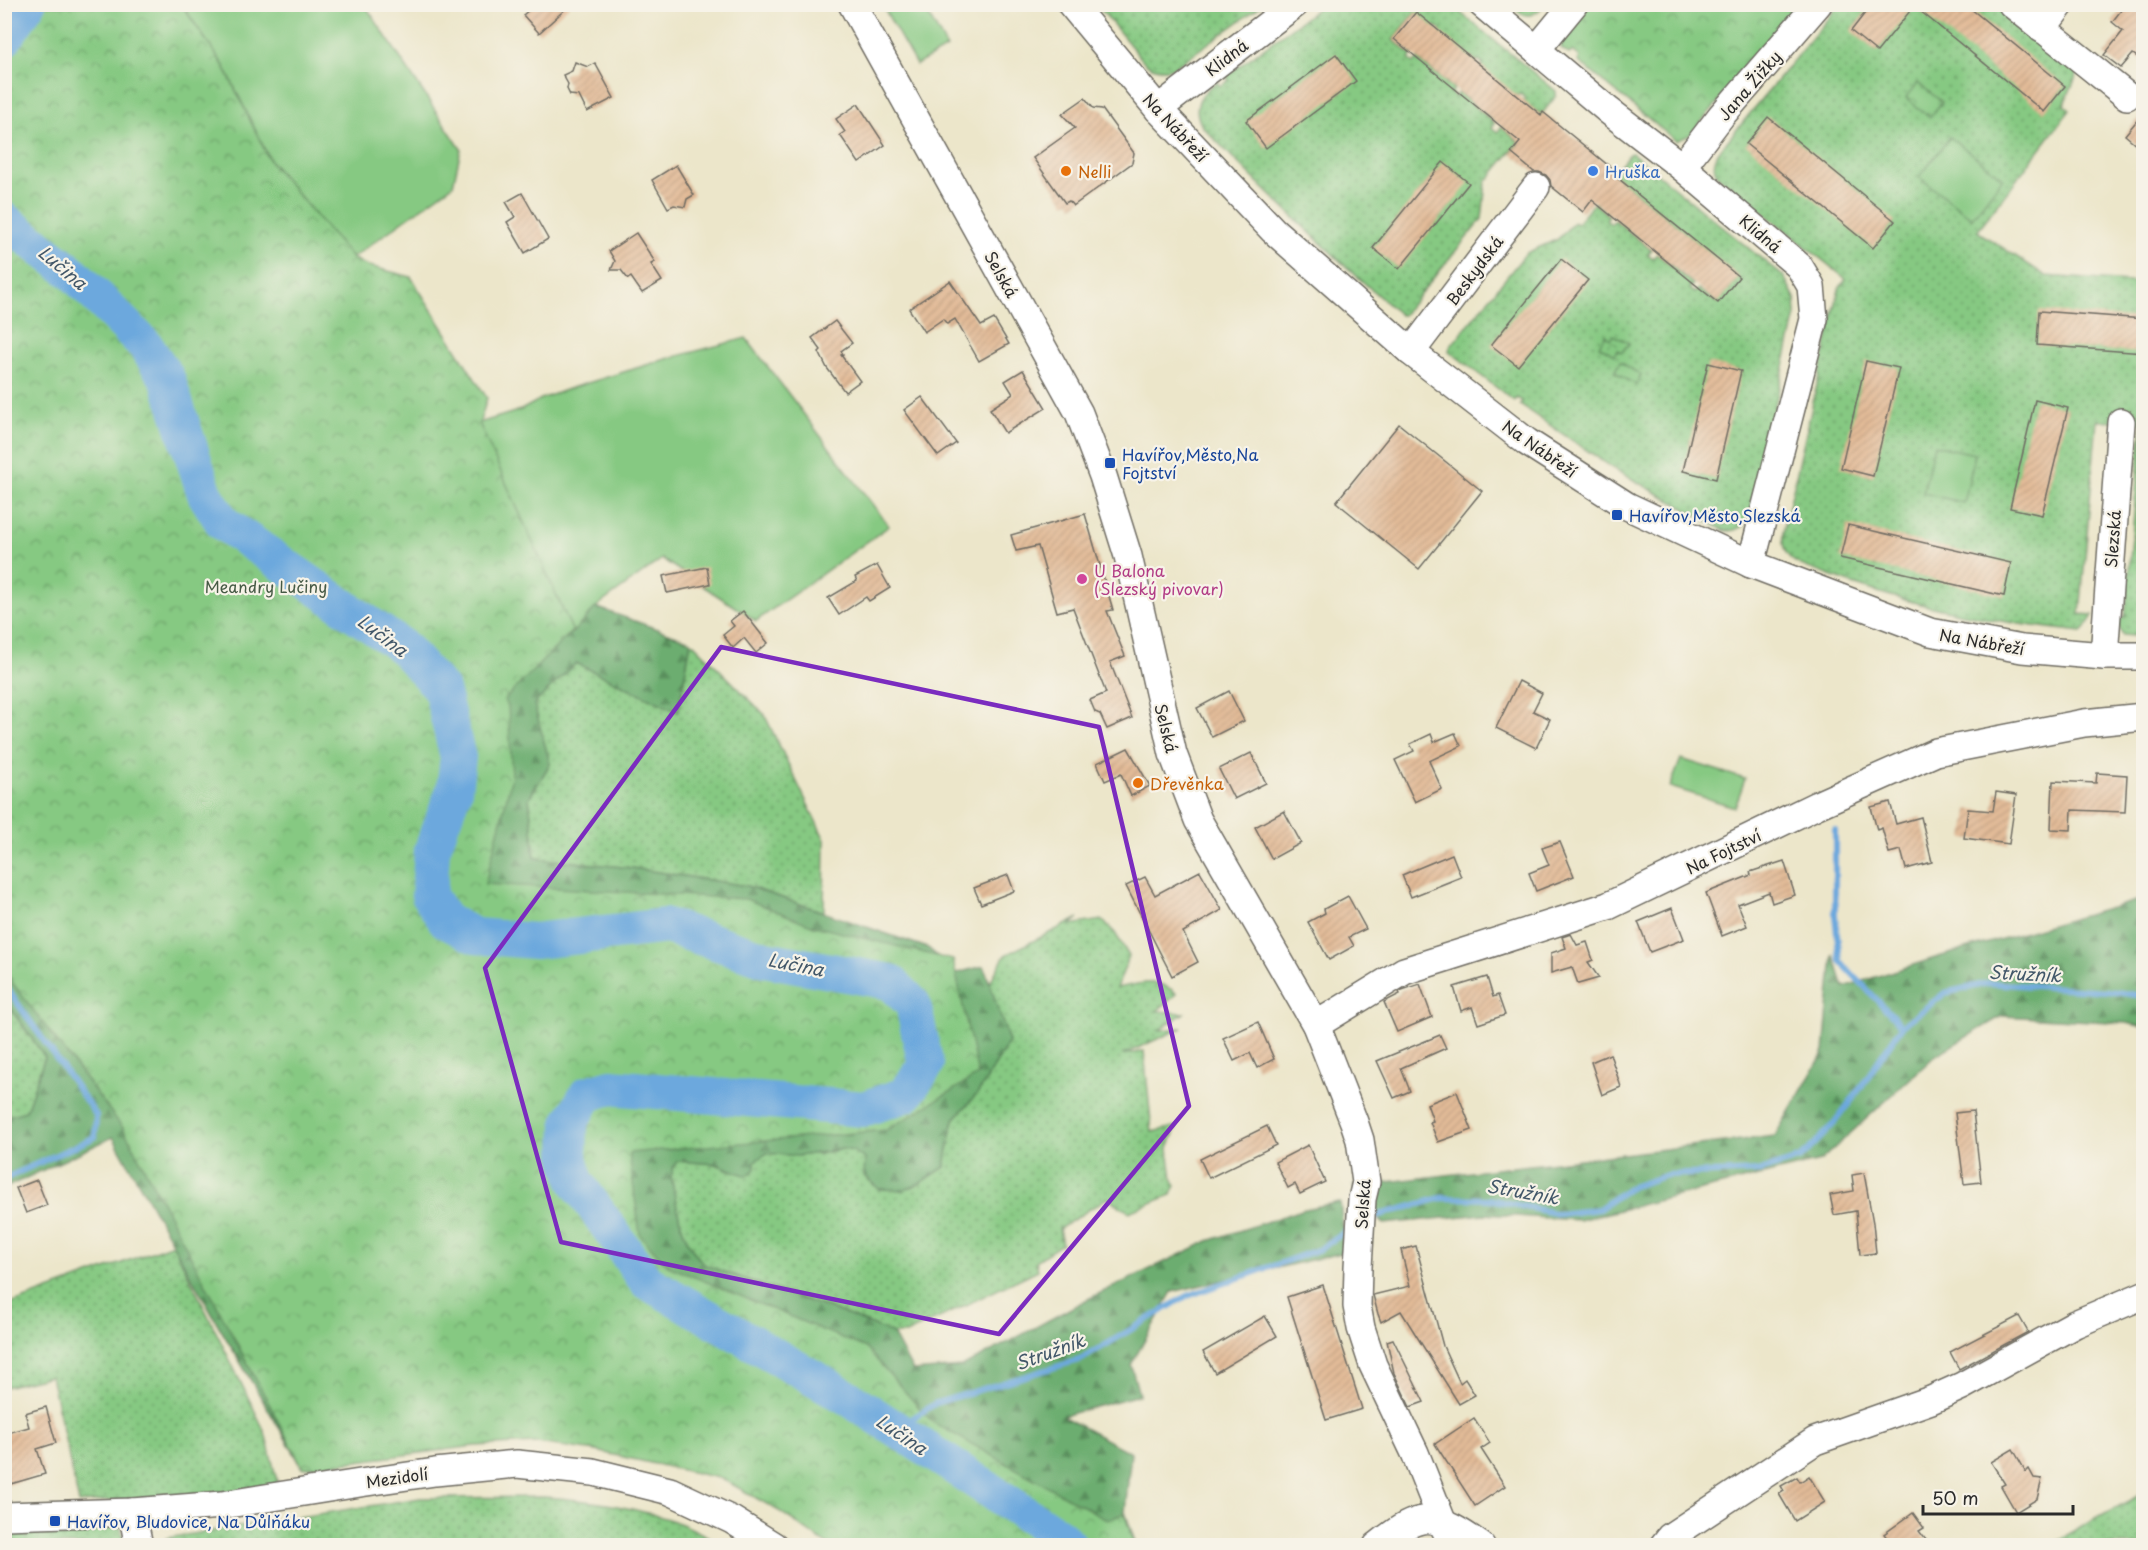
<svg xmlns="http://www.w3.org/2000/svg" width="2148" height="1550" font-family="'Playpen Sans',sans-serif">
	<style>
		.grass { fill: url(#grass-dots); stroke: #587a56; stroke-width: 1.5 }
		.forest { fill: url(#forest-firs); stroke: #4c6c4e; stroke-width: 1.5 }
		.park { fill: url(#park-crowns); stroke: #587a56; stroke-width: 1.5 }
		.garden { fill: #86c982; stroke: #587a56; stroke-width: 1.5 }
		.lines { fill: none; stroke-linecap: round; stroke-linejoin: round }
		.stream { stroke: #6ca8dd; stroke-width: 6 }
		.river { stroke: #6ca8dd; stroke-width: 36 }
		.building { fill: url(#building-hatch) }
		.minor-casing { stroke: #6f6c63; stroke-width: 30 }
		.minor { stroke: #fff; stroke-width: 27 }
		.marked { fill: none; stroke: #7b2cbf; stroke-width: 4.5; stroke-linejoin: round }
		.food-dot { fill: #e8710a; stroke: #f7f3e8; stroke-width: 2 }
		.shop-dot { fill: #3f7fe0; stroke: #f7f3e8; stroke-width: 2 }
		.transit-dot { fill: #1a4fb4; stroke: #f7f3e8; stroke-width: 2 }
		.hotel-dot { fill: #d1479c; stroke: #f7f3e8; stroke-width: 2 }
		.labels { text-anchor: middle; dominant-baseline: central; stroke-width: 4.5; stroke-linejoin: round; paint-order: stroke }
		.street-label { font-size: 16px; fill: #2b2b2b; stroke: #f7f3e8 }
		.food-label { font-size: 16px; fill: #c56008; stroke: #f7f3e8; text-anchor: start }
		.shop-label { font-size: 16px; fill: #366cbe; stroke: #f7f3e8; text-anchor: start }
		.transit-label { font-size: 16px; fill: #164399; stroke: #f7f3e8; text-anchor: start }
		.hotel-label { font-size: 16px; fill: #b23c85; stroke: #f7f3e8; text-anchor: start }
		.park-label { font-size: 16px; fill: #465a45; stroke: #f7f3e8 }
		.water-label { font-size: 18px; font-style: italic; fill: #425769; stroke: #f7f3e8 }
	</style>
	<defs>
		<pattern id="grass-dots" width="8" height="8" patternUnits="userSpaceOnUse" patternTransform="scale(1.5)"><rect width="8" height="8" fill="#86c982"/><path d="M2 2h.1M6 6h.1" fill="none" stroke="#6ea36b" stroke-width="1.8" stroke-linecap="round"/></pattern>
		<pattern id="forest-firs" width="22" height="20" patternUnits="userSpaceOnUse" patternTransform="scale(1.5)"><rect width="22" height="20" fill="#6cad70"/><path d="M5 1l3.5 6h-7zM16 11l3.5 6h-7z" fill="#598d5c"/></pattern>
		<pattern id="park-crowns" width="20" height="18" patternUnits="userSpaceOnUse" patternTransform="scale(1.5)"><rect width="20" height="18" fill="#86c982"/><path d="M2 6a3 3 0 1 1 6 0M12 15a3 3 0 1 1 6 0" fill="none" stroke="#6ea36b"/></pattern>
		<pattern id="building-hatch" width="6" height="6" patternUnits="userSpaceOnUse" patternTransform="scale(1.5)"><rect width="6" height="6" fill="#e2bb98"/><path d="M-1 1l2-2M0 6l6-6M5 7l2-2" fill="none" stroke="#c2a183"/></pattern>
	</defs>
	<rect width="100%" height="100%" fill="#f7f3e8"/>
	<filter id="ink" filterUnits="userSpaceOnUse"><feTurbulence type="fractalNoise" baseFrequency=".0167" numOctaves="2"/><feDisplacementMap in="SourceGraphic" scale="12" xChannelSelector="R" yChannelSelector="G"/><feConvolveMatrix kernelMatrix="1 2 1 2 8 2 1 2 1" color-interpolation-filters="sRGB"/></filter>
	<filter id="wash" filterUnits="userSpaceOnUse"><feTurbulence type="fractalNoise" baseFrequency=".008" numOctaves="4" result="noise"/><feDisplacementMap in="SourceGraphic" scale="24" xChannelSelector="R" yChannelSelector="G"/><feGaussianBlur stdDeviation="1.35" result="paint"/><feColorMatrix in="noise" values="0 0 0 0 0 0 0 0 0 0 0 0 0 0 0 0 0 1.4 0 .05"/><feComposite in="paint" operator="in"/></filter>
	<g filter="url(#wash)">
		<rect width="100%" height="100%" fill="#ece6ca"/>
		<!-- grass -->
		<g class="grass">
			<path d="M1324,4l127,1 105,86v5l-15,19 -18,-14 2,-3 -5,-4 -3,2 -36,-29 2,-3 -5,-4 -2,3 -37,-30 2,-3 -5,-4 -2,2 -19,-15 -22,27 19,15 -3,4 5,4 4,-4 36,30 -3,4 4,4 4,-4 36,30 -3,5 6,4 3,-5 18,15 -33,40 -4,37 -79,96h-3c-69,-61 -135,-123 -198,-189 -11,-19 -2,-33 15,-44l3,4 9,-6 -3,-4z"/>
			<path d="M1097,5h165l-84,60c-11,7 -22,5 -33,-2z"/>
			<path d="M1509,5h35c-13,16 -20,11 -35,0z"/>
			<path d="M1839,5h156l83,67 -14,33 6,5 -93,121 69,45 97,7v354l-20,-2 -10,-19 12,1 17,-194 -45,-3 -17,194 13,1 -7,13 -4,4c-87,-9 -173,-26 -254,-57 -12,-5 -29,-8 -38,-17 -7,-7 -8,-16 -7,-25l56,-244 7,-10 -127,-102c-8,-9 -5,-18 1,-27z"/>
			<path d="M1632,153l152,124 11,21 1,17 -46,198c-4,13 -11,18 -25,18l-109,-61 -96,-65 2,-4 -5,-3 -3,3 -65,-50 1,-4 76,-94 32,-14 16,-17 3,2 17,-21 15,13 -3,4 5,4 4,-4 36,30 -3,4 5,4 4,-4 36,30 -4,5 6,4 3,-4 19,14 21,-26 -125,-103 16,-20z"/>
			<polygon points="691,641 764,714 825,840 824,912 747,886 632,868 535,858 529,798 550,764 533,704 576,663 678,712"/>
			<path d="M1079,918l-9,7 32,-5 13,13 14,23 -12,32c23,-4 40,-12 60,6l-20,17 27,2 -25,17 23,-2 -60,27 22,-4 8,81 25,-6 -9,22 4,30 4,8 -5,9 -42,17 -22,-14 -48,31 3,15 -26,17 2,9 -132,64h-13l-48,-20 -140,-49c-26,-26 -27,-53 -34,-88l2,-9 4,-7 39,3 15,7 24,-10 12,-8 53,1 23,-5 102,18 6,-37 4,-12 23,-25 31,-51 -20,-58 16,-29z"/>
			<polygon points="4,1000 45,1057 26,1111 5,1117"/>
			<polygon points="173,1244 265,1432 279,1489 79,1503 51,1376 5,1387 5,1306"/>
			<polygon points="2143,1492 2143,1545 2049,1545 2134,1498"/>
			<path d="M544,1497c46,3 94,10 138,27 14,6 28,14 42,21l-556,1 -2,-8 254,-40z"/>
			<polygon points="121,1528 125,1545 5,1545 5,1531"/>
		</g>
		<!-- forest -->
		<g class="forest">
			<path d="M5,5l508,657 60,-30 23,-25 95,34 -13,71 -102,-49 -42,41 16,60 -21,34 6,60 97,10 115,18 181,62 29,25 27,-7 25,76 -31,51 -23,25 -4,12 -6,37 -23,15 -17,8 -26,-1 -15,-13 1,-17 -12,-8 -10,-2 -45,7 -31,-3 -12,8v8l-8,7 -31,-12 -39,-3 -4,7 -2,9c8,35 7,61 34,88l140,49 48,20 20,37 49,-4 122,-66 124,-60 97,-32 35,-7 6,50 -174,40 -41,73 8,30 -77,21 69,37 -6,59 11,33h-133l-342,-206 -138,-345z"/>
			<polygon points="2143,899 2143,1027 2127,1023 2002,1016 1936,1055 1820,1161 1579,1220 1484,1214 1384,1224 1353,1186 1775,1136 1824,1052 1833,954 1844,987 1938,957"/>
			<polygon points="4,916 255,1333 303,1468 218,1325 113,1137 5,1188 5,1117 26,1111 45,1057 5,1000"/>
		</g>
		<!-- park -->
		<g class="park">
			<polygon points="5,5 182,5 224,66 271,163 352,258 365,265 411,277 487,398 480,422 575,628 504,700 508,706 512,776 485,884 746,899 814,926 953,960 978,1075 887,1130 629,1153 640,1235 668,1266 866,1348 932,1422 1108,1520 1124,1513 1135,1545 828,1545 779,1511 723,1479 596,1451 537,1443 475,1446 303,1468 123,1128 5,973"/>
			<polygon points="1585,5 1801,5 1690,135 1676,141 1578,61 1580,57 1573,51 1569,54 1561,48 1562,39"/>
			<polygon points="1918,83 1942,102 1930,117 1906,98"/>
			<polygon points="1605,335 1610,339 1613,335 1629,343 1622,352 1617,350 1614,355 1599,346"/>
			<polygon points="1620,362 1641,375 1636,385 1614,372"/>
		</g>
		<!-- garden -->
		<g class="garden">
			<polygon points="182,5 365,5 461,149 453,185 352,258 271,162 224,66"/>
			<polygon points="882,5 923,5 947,48 916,65"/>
			<polygon points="1950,137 2003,178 1972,218 1919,177"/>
			<polygon points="746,338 889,526 756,621 662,559 596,607 573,632 479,423 521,410 541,399 568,389 666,359"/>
			<polygon points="1934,445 1975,454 1964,503 1923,493"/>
			<polygon points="1681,759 1745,779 1735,807 1670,787"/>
		</g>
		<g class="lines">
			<!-- stream -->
			<g class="stream">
				<polyline points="1835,830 1835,915 1840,961 1902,1026"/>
				<polyline points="4,984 96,1115 95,1137 4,1179"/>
				<polyline points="1369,1218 1441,1198 1489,1199 1559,1214 1599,1209 1628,1188 1667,1175 1760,1171 1801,1158 1831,1127 1854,1097 1902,1026 1945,993 1988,983 2108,991 2144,996"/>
				<polyline points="896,1429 936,1403 1082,1359 1185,1297 1320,1249 1352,1227"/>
			</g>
			<!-- river -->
			<g class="river">
				<polyline points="4,39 28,4"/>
				<polyline points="4,220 73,273 145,345 167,378 205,494 223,523 404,648 441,689 458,757 454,790 432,850 429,896 446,921 475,936 535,941 667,926 765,959 891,982 913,1004 926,1065 905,1095 863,1109 611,1087 587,1094 570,1123 569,1158 576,1181 647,1282 847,1397 1060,1536 1069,1546"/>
			</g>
		</g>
		<g id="blocks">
			<!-- building -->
			<g class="building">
				<polygon points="536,4 571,4 539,33 523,15"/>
				<polygon points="1872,4 1965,4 2065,86 2044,112 1914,6 1877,52 1851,31"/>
				<polygon points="2126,4 2144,4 2144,62 2133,54 2121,68 2104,55 2123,31 2112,22"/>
				<polygon points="1416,12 1541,115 1543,112 1615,171 1613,174 1739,277 1718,303 1592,200 1583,212 1551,186 1550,180 1546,175 1539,172 1534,172 1511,153 1520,142 1394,39"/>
				<polygon points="1336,54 1356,81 1266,148 1246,121"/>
				<polygon points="575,62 588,67 595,63 614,98 587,112 579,96 570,95 567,89 568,84 563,75 572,71"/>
				<polygon points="1085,98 1093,108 1102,109 1134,153 1132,163 1073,206 1069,201 1065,203 1033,158 1075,128 1062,114"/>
				<polygon points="858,104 885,145 859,163 840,135 845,132 836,119"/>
				<polygon points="2144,112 2144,151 2125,135"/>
				<polygon points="1768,117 1895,221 1873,248 1746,144"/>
				<polygon points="1443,162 1469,183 1399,269 1373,248"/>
				<polygon points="676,165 694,195 687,199 685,207 674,205 668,208 652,180"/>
				<polygon points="522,193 548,239 525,253 507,222 515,217 506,202"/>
				<polygon points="636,233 655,262 651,264 662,281 642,293 631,277 628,279 621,270 611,270 615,261 609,251"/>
				<polygon points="1561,259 1588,280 1518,366 1491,345"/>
				<polygon points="950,281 981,326 994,319 1009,344 979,361 955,319 947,324 943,319 924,332 909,309"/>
				<polygon points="2039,311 2144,319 2144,353 2037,345"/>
				<polygon points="835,321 852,343 841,351 843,354 841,355 860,381 845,392 827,368 819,352 821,350 812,338"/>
				<polygon points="1866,361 1899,368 1873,476 1841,468"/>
				<polygon points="1708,363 1741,371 1716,479 1683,471"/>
				<polygon points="1023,370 1046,408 1005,433 990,409 1013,394 1005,381"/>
				<polygon points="922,397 956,443 938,456 904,410"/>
				<polygon points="2035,400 2068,408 2042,515 2010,508"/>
				<polygon points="1399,424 1482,491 1419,569 1336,502"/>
				<polygon points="1085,514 1113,610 1107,611 1125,656 1110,662 1132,718 1107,729 1100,714 1095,712 1090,700 1106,693 1073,608 1057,612 1038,546 1016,551 1011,535"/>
				<polygon points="1848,525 2011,563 2004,596 1840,558"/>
				<polygon points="877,565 890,588 869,601 866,597 839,615 828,598 857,581 855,577"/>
				<polygon points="707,567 710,584 667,593 663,576"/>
				<polygon points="743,611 768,643 756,653 744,638 733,648 723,635 734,626 730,621"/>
				<polygon points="1519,681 1542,693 1533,711 1550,719 1536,748 1496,728"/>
				<polygon points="1229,691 1244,721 1212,737 1197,708"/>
				<polygon points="1455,733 1461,746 1429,761 1442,789 1415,802 1395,760 1414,751 1410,744 1431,734 1434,742"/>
				<polygon points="1128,748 1150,786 1131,796 1121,774 1105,781 1097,763"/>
				<polygon points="1251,753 1266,783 1234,799 1219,769"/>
				<polygon points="2097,773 2127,775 2125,812 2072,810 2071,830 2051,829 2053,781 2096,783"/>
				<polygon points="1996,792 2016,795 2009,844 1964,838 1968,809 1993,811"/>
				<polygon points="1890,802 1896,824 1921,817 1932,862 1906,869 1901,850 1889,853 1882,828 1877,830 1871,807"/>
				<polygon points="1284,811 1301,843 1272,859 1255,827"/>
				<polygon points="1560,842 1574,876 1536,891 1529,873 1549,865 1542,848"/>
				<polygon points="1452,854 1461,877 1411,897 1402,875"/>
				<polygon points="1784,861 1795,895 1772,903 1769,892 1738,904 1747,926 1722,936 1706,893 1751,875 1750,872"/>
				<polygon points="1200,871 1222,910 1183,932 1198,962 1172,976 1126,886 1145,877 1155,895"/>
				<polygon points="1008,875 1014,891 981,904 974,888"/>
				<polygon points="1348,896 1366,929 1349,937 1354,946 1329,960 1308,922 1325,913 1324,909"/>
				<polygon points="1672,908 1684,939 1650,952 1638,922"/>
				<polygon points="1571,934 1577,945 1587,942 1593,960 1588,962 1599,978 1578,984 1572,967 1551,973 1551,953 1566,948 1562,937"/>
				<polygon points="1487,977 1493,997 1498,995 1505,1015 1478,1024 1472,1007 1461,1011 1454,987"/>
				<polygon points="1420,984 1432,1017 1397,1032 1384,1002 1400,994 1399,992 1402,990"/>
				<polygon points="1258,1022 1274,1059 1257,1068 1250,1053 1234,1061 1223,1038"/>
				<polygon points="1440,1035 1446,1048 1401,1068 1410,1091 1394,1098 1377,1061"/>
				<polygon points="1610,1054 1621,1087 1602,1095 1591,1062"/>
				<polygon points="1457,1092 1472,1130 1438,1142 1430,1122 1433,1121 1427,1104"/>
				<polygon points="1973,1111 1981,1182 1964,1184 1955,1113"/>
				<polygon points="1267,1126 1276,1145 1209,1178 1200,1159"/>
				<polygon points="1308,1145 1325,1182 1300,1194 1295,1184 1288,1188 1275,1162"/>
				<polygon points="1864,1173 1873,1223 1876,1253 1860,1255 1856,1211 1834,1215 1830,1195 1854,1191 1852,1175"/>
				<polygon points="37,1180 47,1205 26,1213 16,1188"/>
				<polygon points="1416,1246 1443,1346 1460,1383 1465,1379 1475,1395 1459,1404 1401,1311 1381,1322 1378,1314 1373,1295 1410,1286 1401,1250"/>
				<polygon points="1323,1285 1362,1409 1326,1420 1287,1297"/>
				<polygon points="1265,1316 1277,1336 1215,1373 1203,1352"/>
				<polygon points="2019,1316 2028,1332 1959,1369 1950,1352"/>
				<polygon points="1393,1339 1424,1402 1410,1407 1394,1373 1387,1341"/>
				<polygon points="46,1407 56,1443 37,1449 45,1474 4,1486 4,1434 29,1427 25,1413"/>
				<polygon points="1474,1418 1490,1443 1481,1449 1505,1486 1475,1506 1435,1444"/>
				<polygon points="2013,1449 2026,1472 2029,1469 2034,1478 2042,1479 2037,1499 2016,1512 2001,1486 2005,1484 1991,1462"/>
				<polygon points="1809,1476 1825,1502 1795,1521 1779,1494 1784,1491 1781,1486 1797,1477 1800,1482"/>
				<polygon points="1913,1513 1924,1528 1919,1531 1930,1545 1893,1545 1884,1534"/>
			</g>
		</g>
	</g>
	<g filter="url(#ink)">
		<use href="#blocks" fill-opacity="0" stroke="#6f6c63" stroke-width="1.5"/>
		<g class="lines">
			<!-- minor casing -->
			<g class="minor-casing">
				<g id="minor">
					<polyline points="852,4 1079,413 1103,476 1128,556 1173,754 1198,820 1316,1025 1354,1122 1360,1140 1366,1182 1362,1199 1358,1267 1357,1306 1361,1328 1373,1365 1415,1453 1452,1546"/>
					<polyline points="1071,4 1158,109 1273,230 1411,352 1527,442 1627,506 1751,564 1930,632 2022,649 2104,656 2144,656"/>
					<polyline points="1482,4 1609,111 1682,167 1799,266 1811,286 1814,319 1751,564"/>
					<polyline points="2012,4 2127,96"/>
					<polyline points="2042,29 2061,4"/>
					<polyline points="1537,49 1574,4"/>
					<polyline points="1158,109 1295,4"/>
					<polyline points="1682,167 1721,116 1818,4"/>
					<polyline points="1411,352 1536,187"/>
					<polyline points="2104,656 2121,422"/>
					<polyline points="1316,1025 1404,971 1608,906 1817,805 1936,752 2084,723 2144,717"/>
					<polyline points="132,1512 139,1546"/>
					<polyline points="4,1516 132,1512 222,1505 360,1483 435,1472 517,1464 593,1472 670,1491 732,1520 774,1546"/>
					<path d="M1377,1546c13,-10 28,-23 45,-26 18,-3 45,16 59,26"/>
					<polyline points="1663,1546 1670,1537 1815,1441 1931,1400 1962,1386 2075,1324 2144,1295"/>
				</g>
			</g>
			<!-- minor -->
			<use href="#minor" class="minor"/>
		</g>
	</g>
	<!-- marked area -->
	<path class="marked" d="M721,647l378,80 90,379 -190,228 -438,-92 -76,-274z"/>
	<!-- markers -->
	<g class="food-dot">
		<circle cx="1066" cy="171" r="6"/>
		<circle cx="1138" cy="783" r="6"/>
	</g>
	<circle class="shop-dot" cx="1593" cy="171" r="6"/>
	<g class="transit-dot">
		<rect x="1104" y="457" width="12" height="12" rx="3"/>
		<rect x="1611" y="509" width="12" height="12" rx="3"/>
		<rect x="49" y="1515" width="12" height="12" rx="3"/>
	</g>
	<circle class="hotel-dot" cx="1082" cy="579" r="6"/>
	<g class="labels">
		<!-- street labels -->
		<g class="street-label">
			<text transform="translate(1226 57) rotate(-37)">Klidná</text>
			<text transform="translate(1749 85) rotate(-49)">Jana Žižky</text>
			<text transform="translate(1176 127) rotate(47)">Na Nábřeží</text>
			<text transform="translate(1761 233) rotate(40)">Klidná</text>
			<text transform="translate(1474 270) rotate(-53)">Beskydská</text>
			<text transform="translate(1002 274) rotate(61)">Selská</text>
			<text transform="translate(1540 448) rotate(35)">Na Nábřeží</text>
			<text transform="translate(2112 539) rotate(-86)">Slezská</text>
			<text transform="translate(1982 641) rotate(10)">Na Nábřeží</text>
			<text transform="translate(1167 728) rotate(76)">Selská</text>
			<text transform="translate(1723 851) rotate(-26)">Na Fojtství</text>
			<text transform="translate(1362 1204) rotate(-86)">Selská</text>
			<text transform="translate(397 1477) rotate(-8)">Mezidolí</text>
		</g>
		<!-- food labels -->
		<g class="food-label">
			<text x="1078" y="171">Nelli</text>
			<text x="1150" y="783">Dřevěnka</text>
		</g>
		<!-- shop labels -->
		<g class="shop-label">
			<text x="1605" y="171">Hruška</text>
		</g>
		<!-- transit labels -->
		<g class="transit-label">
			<text x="1122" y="454">Havířov,Město,Na<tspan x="1122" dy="18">Fojtství</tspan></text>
			<text x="1629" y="515">Havířov,Město,Slezská</text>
			<text x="67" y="1521">Havířov, Bludovice, Na Důlňáku</text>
		</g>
		<!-- hotel labels -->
		<g class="hotel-label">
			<text x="1094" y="570">U Balona<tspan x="1094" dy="18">(Slezský pivovar)</tspan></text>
		</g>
		<!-- park labels -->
		<g class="park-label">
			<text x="266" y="586">Meandry Lučiny</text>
		</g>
		<!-- water labels -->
		<g class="water-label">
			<text transform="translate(63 267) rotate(40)">Lučina</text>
			<text transform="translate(383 635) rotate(37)">Lučina</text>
			<text transform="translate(796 964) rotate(11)">Lučina</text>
			<text transform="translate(2025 973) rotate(3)">Stružník</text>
			<text transform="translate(1523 1191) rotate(10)">Stružník</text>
			<text transform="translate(1050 1351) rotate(-20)">Stružník</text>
			<text transform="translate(902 1434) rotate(34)">Lučina</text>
		</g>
	</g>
	<!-- margin -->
	<rect width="2148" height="1550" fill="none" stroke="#f7f3e8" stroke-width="24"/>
	<!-- scale -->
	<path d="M1923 1505v9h150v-9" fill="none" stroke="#2b2b2b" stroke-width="3"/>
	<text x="1932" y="1505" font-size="18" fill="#2b2b2b" stroke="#f7f3e8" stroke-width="4.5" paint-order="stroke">50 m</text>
</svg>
